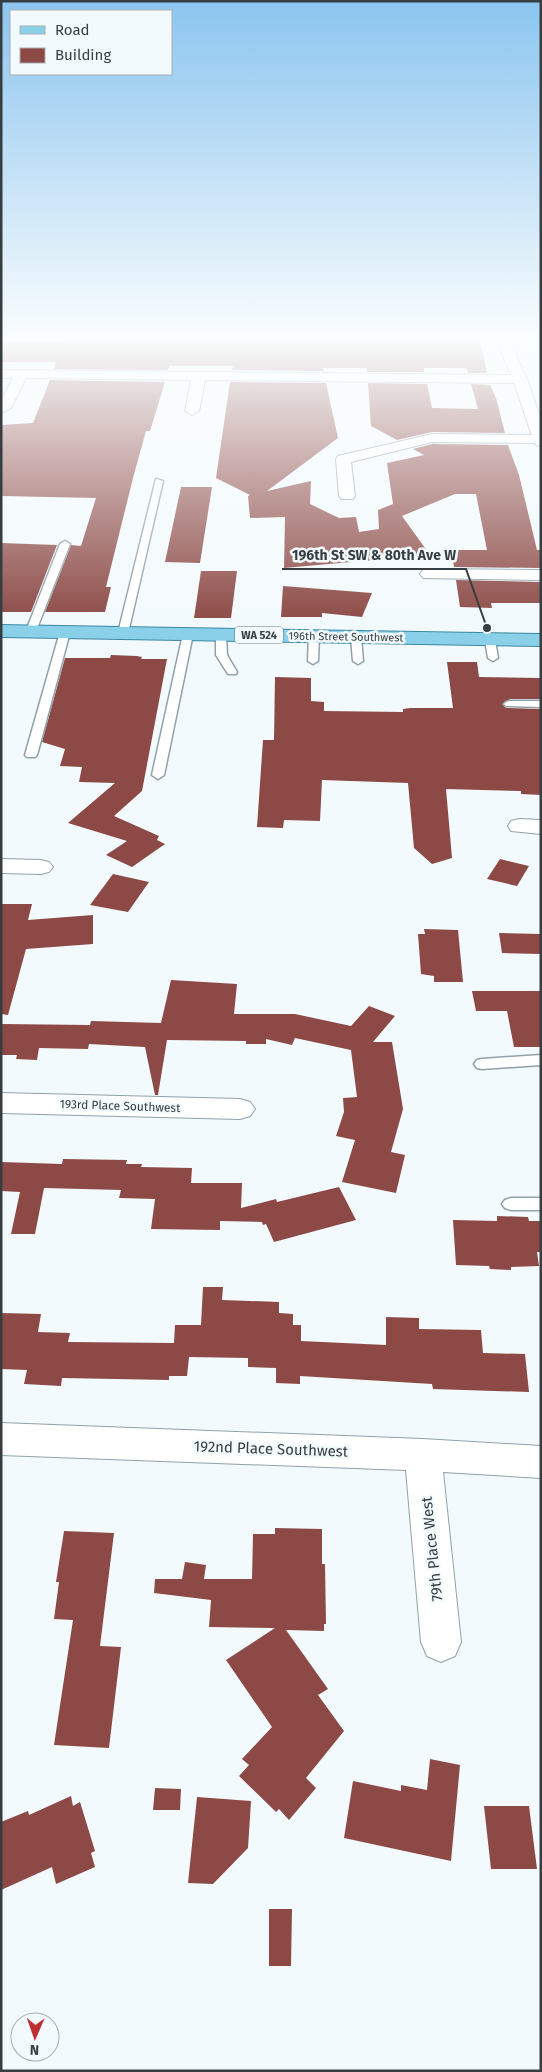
<svg xmlns="http://www.w3.org/2000/svg" width="542" height="2072" font-family="'Fira Sans',sans-serif">
	<style>
		.building { fill: #8c4945 }
		.lines { fill: none; stroke-linecap: round; stroke-linejoin: round }
		.lane-casing { stroke: #90a1a9; stroke-width: 3 }
		.street-casing { stroke: #90a1a9; stroke-width: 2 }
		.secondary-casing { stroke: #90a1a9; stroke-width: 2 }
		.primary-casing { stroke: #3b88a4; stroke-width: 2 }
		.lane { fill: #fff; fill-rule: evenodd }
		.street { fill: #fff; fill-rule: evenodd }
		.secondary { fill: #fff; fill-rule: evenodd }
		.primary { fill: #8bd0e9; fill-rule: evenodd }
		.labels { text-anchor: middle; dominant-baseline: central; stroke-width: 5; stroke-linejoin: round; paint-order: stroke }
		.shield { fill: #f3fafd; stroke: #6f7679; stroke-width: 1 }
		.shield-label { font-size: 11px; font-weight: bold; fill: #363e41 }
		.far-street-label { font-size: 11px; fill: #363e41; stroke: #f3fafd }
		.street-label { font-size: 12px; fill: #363e41; stroke: #f3fafd }
		.near-street-label { font-size: 15px; fill: #363e41; stroke: #f3fafd }
		.leader { fill: none; stroke: #363e41; stroke-width: 2 }
		.callout-dot { fill: #363e41; stroke: #f3fafd; stroke-width: 2 }
		.callout-label { font-size: 14px; text-anchor: middle; font-weight: bold; fill: #363e41; stroke: #f3fafd; stroke-width: 5; stroke-linejoin: round; paint-order: stroke }
	</style>
	<rect width="100%" height="100%" fill="#f3fafd"/>
	<!-- building -->
	<g class="building">
		<polygon points="84,336 449,336 450,338 480,339 487,373 468,373 466,368 424,368 424,372 367,372 367,368 323,368 324,371 232,370 233,366 169,366 168,370 54,369 56,362 1,362 1,342 61,342 64,337"/>
		<polygon points="50,380 165,382 150,431 146,431 133,478 106,587 111,587 105,612 45,612 71,545 81,546 96,498 1,496 1,425 33,423"/>
		<polygon points="230,382 326,383 338,438 267,491 311,481 310,504 339,518 356,517 359,532 379,529 378,510 393,504 387,463 424,455 413,449 432,444 508,445 519,475 537,550 541,550 541,568 454,567 451,550 487,550 476,494 455,494 402,516 430,555 284,568 285,517 250,518 248,496 250,495 216,478"/>
		<polygon points="368,383 427,384 432,408 478,409 471,384 490,385 496,398 505,433 432,432 397,440 371,426"/>
		<polygon points="181,487 212,487 200,563 165,562"/>
		<polygon points="1,543 57,545 31,612 1,612"/>
		<polygon points="201,571 237,571 231,618 194,618"/>
		<polygon points="456,580 541,582 541,603 491,603 492,608 460,607"/>
		<polygon points="283,586 372,593 362,617 322,613 322,617 281,617"/>
		<polygon points="111,655 137,656 142,657 141,659 167,659 142,791 114,816 159,836 157,840 165,844 132,867 106,855 127,841 68,823 115,783 79,782 82,767 60,766 65,749 42,742 65,658 110,658"/>
		<polygon points="447,662 477,662 479,677 541,678 541,699 510,699 502,704 506,708 541,709 541,795 521,794 521,791 446,789 452,858 432,864 414,848 408,783 322,780 320,821 284,820 283,828 257,827 263,740 274,740 275,677 311,678 311,701 324,702 324,711 403,712 403,709 410,708 453,708"/>
		<polygon points="500,859 529,866 517,886 487,879"/>
		<polygon points="113,874 149,882 128,912 90,905"/>
		<polygon points="1,904 32,904 28,920 93,915 93,944 26,949 8,1015 1,1014"/>
		<polygon points="424,929 458,930 463,982 434,982 434,976 421,974 418,934 425,934"/>
		<polygon points="499,933 541,934 541,954 502,953"/>
		<polygon points="171,980 237,984 234,1014 295,1014 351,1026 369,1006 395,1016 373,1042 392,1042 403,1109 391,1152 405,1155 396,1193 342,1182 355,1140 336,1136 344,1112 343,1098 357,1097 351,1050 295,1038 292,1045 266,1039 266,1044 246,1044 246,1041 167,1040 158,1095 155,1095 145,1047 89,1044 88,1049 39,1048 37,1060 16,1059 17,1055 1,1055 1,1024 90,1025 91,1021 161,1023"/>
		<polygon points="472,991 540,991 541,1047 514,1047 507,1011 476,1011"/>
		<polygon points="63,1159 127,1160 126,1164 142,1164 141,1167 192,1168 191,1183 242,1183 241,1208 276,1199 277,1202 339,1187 356,1220 274,1242 266,1224 263,1225 262,1222 220,1221 220,1230 151,1229 155,1199 119,1198 121,1190 44,1188 35,1234 11,1234 20,1192 1,1191 1,1162 62,1164"/>
		<polygon points="497,1216 528,1217 529,1221 541,1221 541,1252 537,1252 539,1266 511,1267 511,1270 490,1269 489,1266 456,1265 453,1220 497,1221"/>
		<polygon points="203,1287 223,1287 222,1300 279,1302 279,1313 293,1314 293,1325 301,1325 301,1341 386,1345 386,1317 419,1318 419,1329 481,1330 483,1353 525,1354 529,1392 433,1389 432,1384 300,1376 300,1384 276,1383 276,1368 248,1367 248,1358 189,1357 187,1376 169,1376 169,1380 62,1378 61,1386 24,1384 27,1370 1,1369 1,1313 41,1314 38,1332 70,1333 68,1342 174,1343 175,1325 201,1325"/>
		<polygon points="275,1528 322,1529 322,1564 325,1564 326,1624 324,1624 324,1631 286,1630 328,1689 318,1695 344,1731 306,1778 316,1788 289,1820 279,1809 276,1812 239,1776 249,1765 242,1759 272,1727 226,1660 275,1628 209,1627 211,1600 154,1593 155,1579 182,1579 185,1562 206,1565 204,1579 252,1579 253,1534 275,1534"/>
		<polygon points="64,1531 114,1533 100,1646 121,1647 109,1748 54,1745 73,1620 54,1619 59,1582 56,1582"/>
		<polygon points="430,1759 460,1765 451,1861 344,1838 353,1781 401,1791 401,1785 427,1790"/>
		<polygon points="155,1788 181,1789 180,1810 153,1810"/>
		<polygon points="71,1796 73,1806 80,1802 95,1851 91,1853 95,1867 56,1884 52,1867 1,1890 1,1822 28,1811 29,1815"/>
		<polygon points="197,1797 251,1801 248,1848 213,1884 188,1883"/>
		<polygon points="484,1806 529,1806 537,1869 491,1869"/>
		<polygon points="269,1909 292,1909 291,1966 269,1966"/>
	</g>
	<g class="lines">
		<!-- lane casing -->
		<g class="lane-casing">
			<g id="lane">
				<polygon points="156,479 163,481 128,633 123,636 118,633"/>
				<polygon points="65,541 70,544 36,631 35,633 27,633 26,631 60,544"/>
				<polygon points="65,629 70,632 37,755 35,757 27,757 25,755 60,632"/>
				<polygon points="188,631 193,634 164,775 158,779 152,775 183,634"/>
				<polygon points="221,632 226,635 227,655 237,672 236,674 228,674 216,655 216,635"/>
				<polygon points="314,633 319,636 318,661 313,664 308,661 309,636"/>
				<polygon points="356,634 361,637 363,661 358,664 353,661 351,637"/>
				<polygon points="490,637 495,640 498,658 493,661 488,658 485,640"/>
				<polygon points="510,701 541,701 541,707 506,706 504,704 506,702"/>
				<polygon points="541,1055 541,1065 482,1069 477,1068 474,1064 477,1060 482,1059"/>
				<polygon points="511,1198 541,1198 541,1210 511,1210 505,1208 502,1204 505,1200"/>
			</g>
		</g>
		<!-- street casing -->
		<g class="street-casing">
			<g id="street">
				<polygon points="1,370 520,375 527,379 520,383 205,380 199,411 192,415 185,411 191,380 26,378 11,408 4,412 1,411 1,400 13,378 1,378"/>
				<polygon points="432,434 540,435 541,443 432,442 351,462 355,496 353,499 341,499 339,496 336,459 338,456"/>
				<polygon points="429,569 541,570 541,580 423,578 420,574 423,570"/>
				<polygon points="519,819 541,820 541,834 511,831 508,826 511,821"/>
				<polygon points="1,859 41,860 49,862 53,867 49,872 41,874 1,873"/>
				<polygon points="1,1093 240,1099 250,1102 255,1109 250,1116 240,1119 1,1113"/>
				<polygon points="1,1423 423,1439 541,1446 541,1478 443,1472 461,1642 455,1656 441,1662 427,1656 421,1642 406,1470 1,1455"/>
			</g>
		</g>
		<!-- secondary casing -->
		<g class="secondary-casing">
			<polygon id="secondary" points="495,336 507,336 527,379 541,420 541,446 536,445 534,442 513,379"/>
		</g>
		<!-- primary casing -->
		<g class="primary-casing">
			<polygon id="primary" points="1,625 541,634 541,646 1,637"/>
		</g>
		<!-- lane -->
		<use href="#lane" class="lane"/>
		<!-- street -->
		<use href="#street" class="street"/>
		<!-- secondary -->
		<use href="#secondary" class="secondary"/>
		<!-- primary -->
		<use href="#primary" class="primary"/>
	</g>
	<!-- sky -->
	<linearGradient id="sky" x2="0" y2="1"><stop stop-color="#8bc5ef"/><stop offset="0.54" stop-color="#fafdfe"/><stop offset="1" stop-color="#fafdfe" stop-opacity="0"/></linearGradient>
	<rect width="542" height="626" fill="url(#sky)"/>
	<g class="labels">
		<!-- shield labels -->
		<rect class="shield" x="235" y="626.5" width="48" height="17" rx="4"/>
		<g class="shield-label">
			<text x="259" y="635">WA 524</text>
		</g>
		<!-- far-street labels -->
		<g class="far-street-label">
			<text transform="translate(346 637) rotate(1)">196th Street Southwest</text>
		</g>
		<!-- street labels -->
		<g class="street-label">
			<text transform="translate(120 1106) rotate(2)">193rd Place Southwest</text>
		</g>
		<!-- near-street labels -->
		<g class="near-street-label">
			<text transform="translate(271 1449) rotate(2)">192nd Place Southwest</text>
			<text transform="translate(432 1549) rotate(-96)">79th Place West</text>
		</g>
	</g>
	<!-- callouts -->
	<path class="leader" d="M487 628L466 569H282"/>
	<circle class="callout-dot" cx="487" cy="628" r="5"/>
	<g class="callout-label">
		<text x="374" y="560">196th St SW &amp; 80th Ave W</text>
	</g>
	<!-- border -->
	<rect width="542" height="2072" fill="none" stroke="#363e41" stroke-width="5"/>
	<!-- legend -->
	<rect x="10" y="10" width="162" height="65" fill="#f3fafd" stroke="#a7afb2"/>
	<rect x="20" y="26" width="25" height="8" fill="#8bd0e9" stroke="#a7afb2"/>
	<text x="55" y="35" font-size="15" fill="#363e41">Road</text>
	<rect x="20" y="48" width="25" height="15" fill="#8c4945" stroke="#a7afb2"/>
	<text x="55" y="60" font-size="15" fill="#363e41">Building</text>
	<!-- north arrow -->
	<g transform="translate(35 2037) rotate(182)"><circle r="24" fill="#f3fafd" stroke="#a7afb2"/>
	<path d="M0-4L9 19L0 12L-9 19Z" fill="#be2f32"/>
	<text y="-8" font-size="14" font-weight="bold" text-anchor="middle" fill="#363e41">N</text>
	</g>
</svg>
